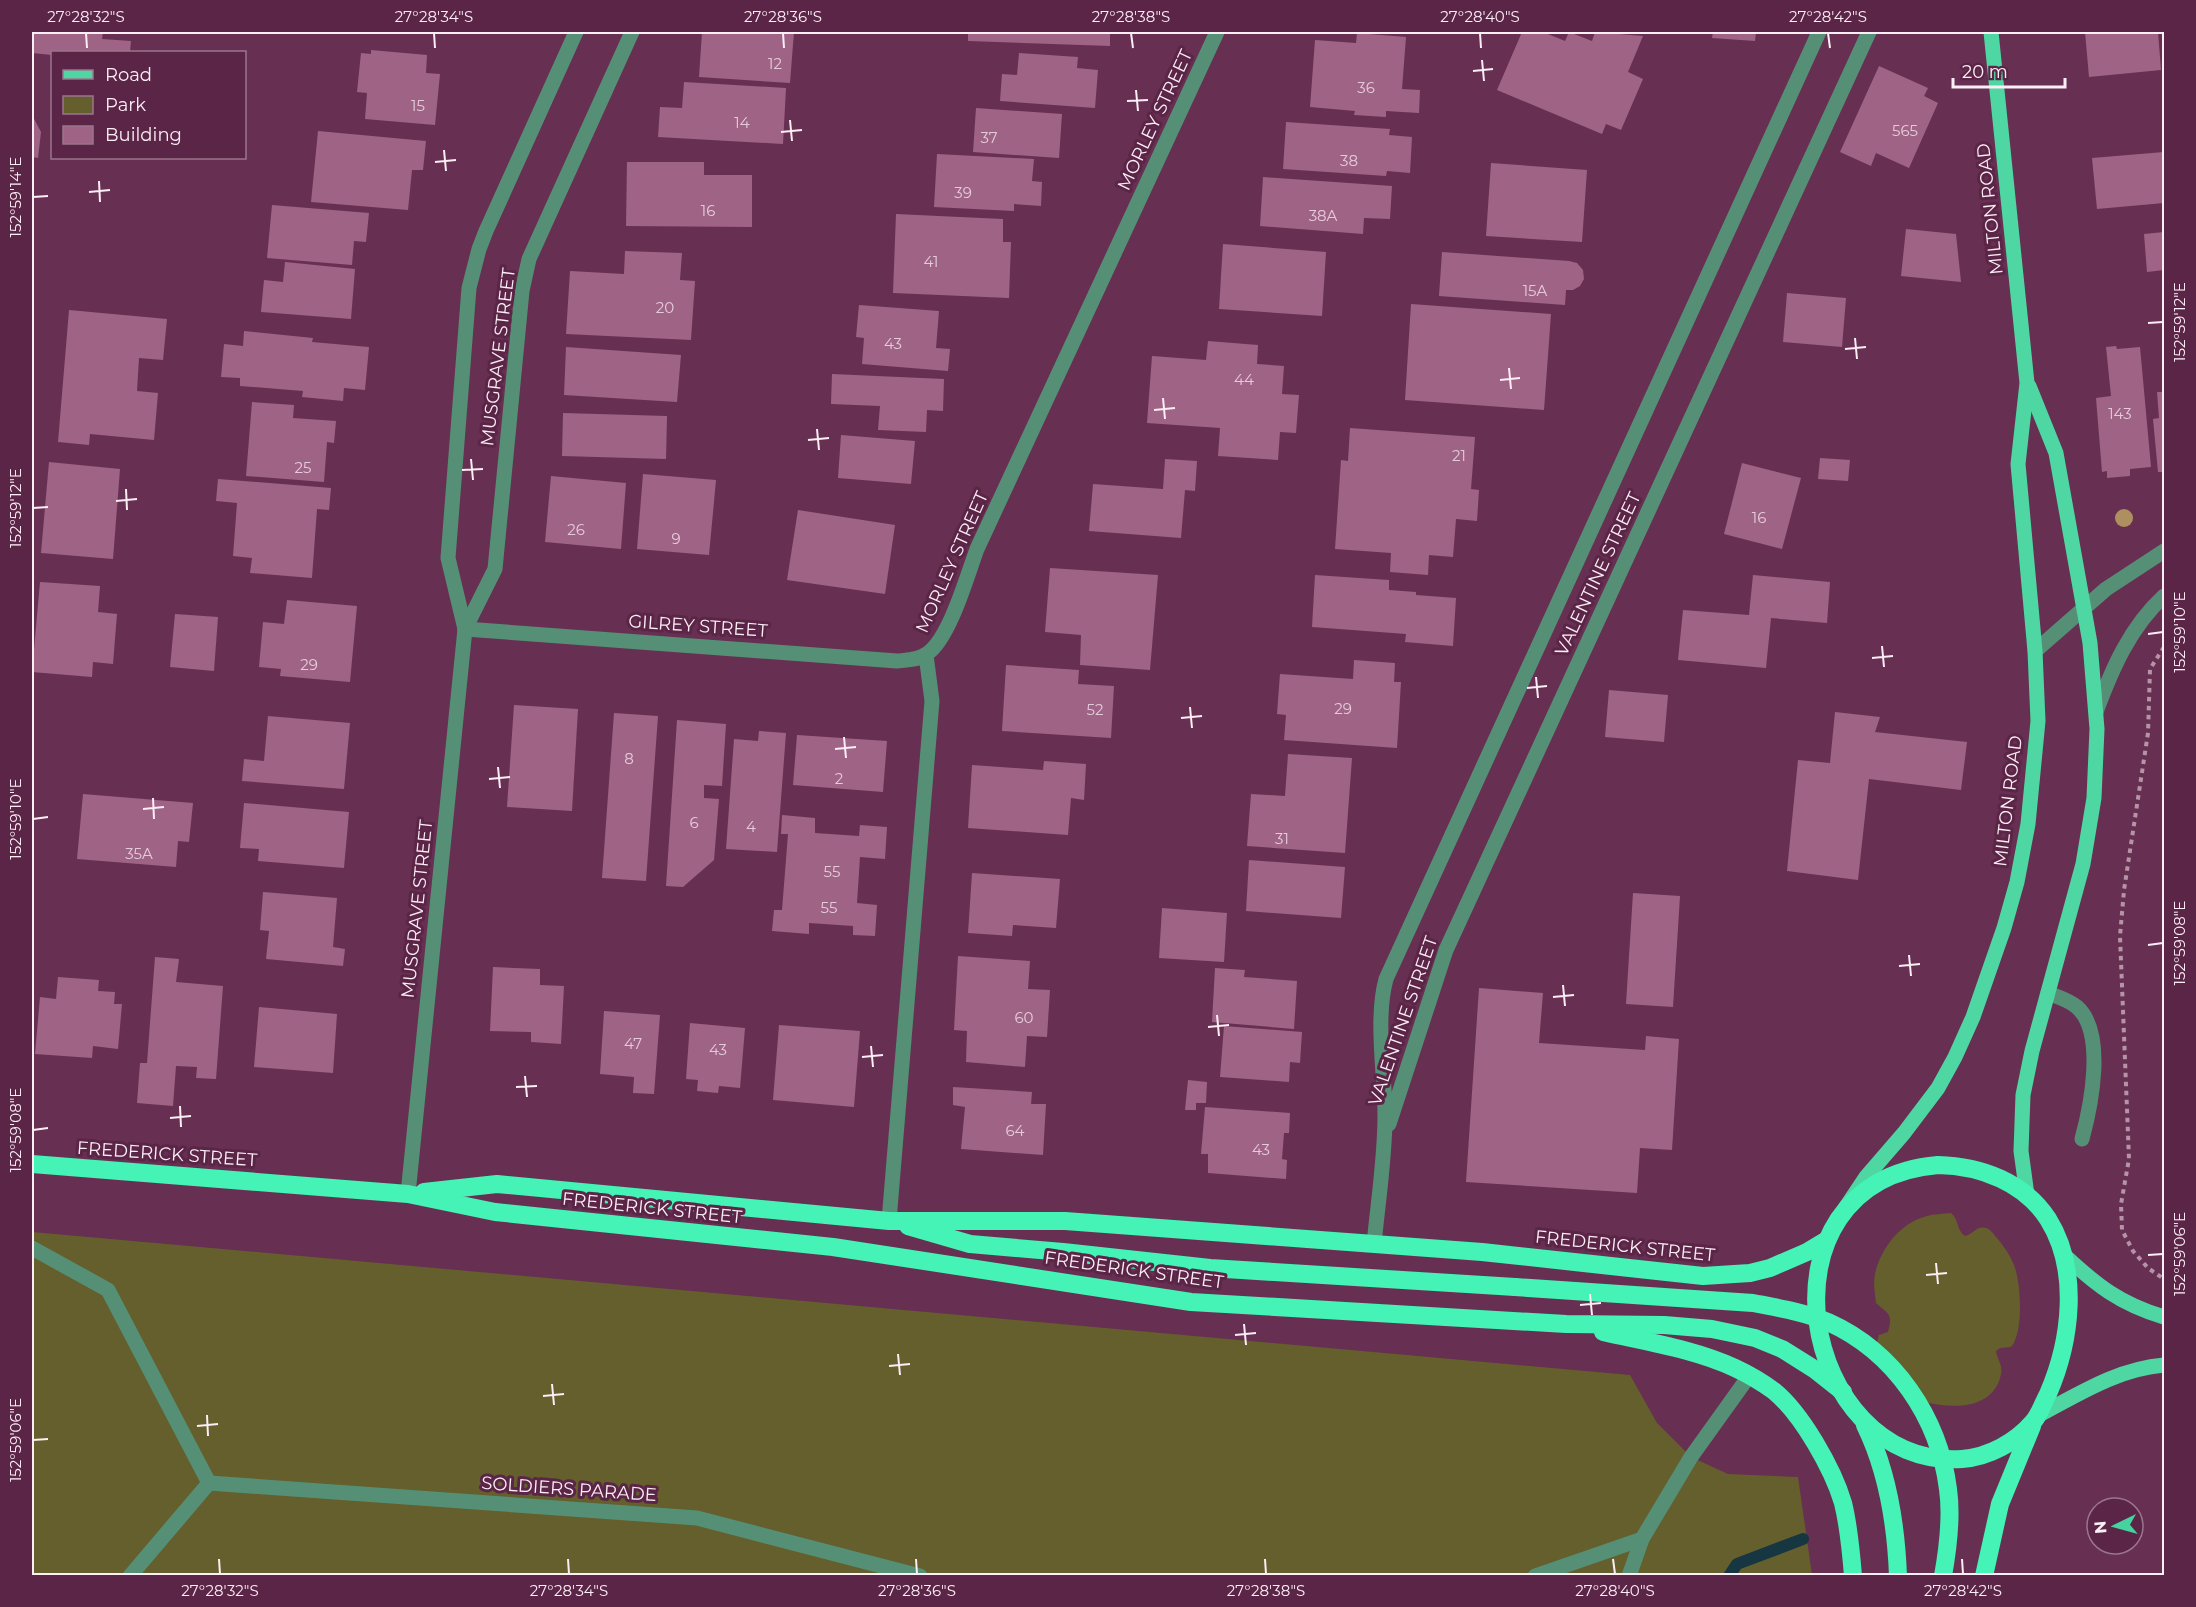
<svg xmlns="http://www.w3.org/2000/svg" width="2196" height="1607" font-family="Montserrat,sans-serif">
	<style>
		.green { fill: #645f2c }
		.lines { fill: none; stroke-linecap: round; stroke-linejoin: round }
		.stream { stroke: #163641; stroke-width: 12 }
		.building { fill: #9f6386 }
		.path { stroke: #b694a8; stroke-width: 4; stroke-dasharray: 4.5 4.5; stroke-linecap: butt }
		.minor { stroke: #559076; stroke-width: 15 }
		.major { stroke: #4ed7a3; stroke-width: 15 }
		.highway { stroke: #44f3b5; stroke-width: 18 }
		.highway-bridge { stroke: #44f3b5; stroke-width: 18 }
		.tree { fill: #ae9060 }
		.ticks { fill: none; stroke: #fceef5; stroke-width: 2 }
		.labels { text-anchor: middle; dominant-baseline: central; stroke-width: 6; stroke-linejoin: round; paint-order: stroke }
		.number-label { font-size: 15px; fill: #e5cbd9 }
		.street-label { font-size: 18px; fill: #fceef5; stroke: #5b2547 }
		.neatline { fill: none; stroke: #fceef5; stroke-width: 2 }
		.ticks-label { font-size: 15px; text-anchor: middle; fill: #fceef5 }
	</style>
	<rect width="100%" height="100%" fill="#673052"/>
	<!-- green -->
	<g class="green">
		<path d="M1951,1213c8,6 5,17 14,23 8,-2 12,-11 21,-8 4,1 7,5 10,9 7,8 14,18 18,28 7,18 10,67 -3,82l-11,1 -4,3c1,8 7,14 5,23 -7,36 -49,35 -76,28l-48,-59 2,-8 9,-3c6,-20 -2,-19 -12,-29 -1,-10 -3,-19 -1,-29 6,-26 25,-51 52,-58 7,-2 16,-2 24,-3z"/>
		<polygon points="32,1232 1630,1375 1657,1423 1691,1457 1728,1474 1798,1477 1812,1575 32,1575"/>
	</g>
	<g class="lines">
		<!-- stream -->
		<polyline class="stream" points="1729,1576 1737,1564 1803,1539"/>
	</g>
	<!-- building -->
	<g class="building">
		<polygon points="32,32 103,32 102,39 131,41 130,52 52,52 52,55 32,53"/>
		<polygon points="702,32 794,32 790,83 699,77"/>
		<polygon points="968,32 1110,32 1110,46 968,41"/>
		<polygon points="1522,32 1543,32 1565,41 1569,32 1592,41 1595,32 1643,36 1628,72 1643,79 1621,130 1606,124 1602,134 1497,90"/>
		<polygon points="1713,32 1756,32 1755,41 1712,38"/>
		<polygon points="2085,32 2158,32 2161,70 2089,77"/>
		<polygon points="1357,33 1406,37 1402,89 1420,90 1419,113 1386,111 1386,117 1354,115 1355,111 1310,107 1315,40 1356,43"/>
		<polygon points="371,50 427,55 426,73 440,74 435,125 365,119 367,93 357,92 361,53 371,54"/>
		<polygon points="1019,53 1078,57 1077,68 1098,70 1095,108 1000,101 1002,74 1017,75"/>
		<polygon points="1879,66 1928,88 1924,96 1938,103 1909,168 1876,153 1871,166 1840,152"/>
		<polygon points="684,82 786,88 783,144 658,137 660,107 682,108"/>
		<polygon points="976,108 1062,114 1059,158 973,152"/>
		<polygon points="32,115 41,132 38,158 32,157"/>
		<polygon points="1286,122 1390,129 1389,135 1412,137 1410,173 1387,171 1386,176 1283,169"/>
		<polygon points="318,131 426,141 423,170 412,170 408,210 311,202"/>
		<polygon points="2164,152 2164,203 2097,209 2092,158"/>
		<polygon points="937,154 1034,159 1032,181 1042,182 1041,206 1014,204 1014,211 934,207"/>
		<polygon points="627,162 704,162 704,175 752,175 752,227 626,226"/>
		<polygon points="1491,163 1587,170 1582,242 1486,236"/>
		<polygon points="1263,177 1392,186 1390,219 1364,218 1363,234 1260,226"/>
		<polygon points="272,205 369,213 366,242 354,241 352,265 267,258"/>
		<polygon points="896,214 1003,219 1003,242 1011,242 1009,298 893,293"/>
		<polygon points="1906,229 1956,234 1961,282 1901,276"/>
		<polygon points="2164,232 2164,270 2147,272 2144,234"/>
		<polygon points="1223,244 1326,252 1322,316 1219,309"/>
		<polygon points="625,251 682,253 680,280 695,281 691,340 566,334 570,271 624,274"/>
		<polygon points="1442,252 1569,261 1577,263 1583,270 1584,279 1580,286 1573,290 1566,290 1565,305 1439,296"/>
		<polygon points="285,262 355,269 351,319 261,312 264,280 283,282"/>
		<polygon points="1787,293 1846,298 1842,347 1783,342"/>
		<polygon points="1411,304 1551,314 1544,410 1405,400"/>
		<polygon points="859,305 939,311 936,348 950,349 948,371 862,364 864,338 856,337"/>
		<polygon points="69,310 167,319 163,360 139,358 137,391 158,393 154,440 90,434 89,445 58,442"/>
		<polygon points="244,331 313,338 312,342 369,347 365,390 344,388 343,401 302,397 303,391 240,386 240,378 221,377 224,344 243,346"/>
		<polygon points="1208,341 1258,345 1257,364 1284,366 1282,394 1299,395 1296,433 1280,432 1278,460 1218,456 1220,428 1147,423 1152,356 1206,360"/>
		<polygon points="2116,346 2117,349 2140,347 2151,467 2130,469 2130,476 2107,478 2107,471 2102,472 2096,398 2111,396 2106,347"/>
		<polygon points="566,347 681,355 677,402 564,395"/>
		<polygon points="832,374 944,379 943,411 927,410 926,432 878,430 880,406 831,404"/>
		<polygon points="2157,392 2164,392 2164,472 2158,472 2153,419 2159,418"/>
		<polygon points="252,402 294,405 293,418 336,421 334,443 327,442 324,482 246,476"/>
		<polygon points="563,413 667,416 666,459 562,456"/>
		<polygon points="1350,428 1475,437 1471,489 1479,490 1477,521 1456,519 1453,557 1429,555 1428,575 1390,572 1391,553 1335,549 1341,460 1348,461"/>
		<polygon points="841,435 915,441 911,484 838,478"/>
		<polygon points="1820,458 1850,460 1848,481 1818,479"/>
		<polygon points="1165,459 1197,461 1195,491 1185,490 1181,538 1089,531 1093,484 1163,489"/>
		<polygon points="49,462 120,469 113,559 41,553"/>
		<polygon points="1742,463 1801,478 1782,549 1724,534"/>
		<polygon points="643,474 716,480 709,555 637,549"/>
		<polygon points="551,476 626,483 621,549 545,542"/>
		<polygon points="218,479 331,488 329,510 317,509 312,578 250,573 252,558 233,556 237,503 216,501"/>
		<polygon points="798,510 895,525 885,594 787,580"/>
		<polygon points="1050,568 1158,575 1150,670 1080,665 1081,635 1045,632"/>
		<polygon points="1315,575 1389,580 1389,590 1416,592 1416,595 1456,598 1453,646 1405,642 1406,634 1312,627"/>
		<polygon points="1753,575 1830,582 1827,623 1771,618 1766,668 1678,660 1683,610 1749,615"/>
		<polygon points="40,582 100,586 98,612 117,614 113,664 93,662 92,677 32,672"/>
		<polygon points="287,600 357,606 350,682 280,676 281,669 259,667 263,622 284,624"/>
		<polygon points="175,614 218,617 214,671 170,667"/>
		<polygon points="1354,660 1395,663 1394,682 1401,682 1397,748 1284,740 1286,715 1277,714 1280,674 1353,679"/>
		<polygon points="1006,665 1079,670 1078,684 1114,686 1111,738 1002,731"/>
		<polygon points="1609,690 1668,695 1664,742 1605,737"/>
		<polygon points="514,705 578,709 572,811 507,807"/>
		<polygon points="1835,712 1880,717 1875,732 1967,742 1961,790 1869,779 1858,880 1787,871 1798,760 1830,763"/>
		<polygon points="614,713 658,716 646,881 602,878"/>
		<polygon points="268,716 350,723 344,789 242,781 244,759 264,761"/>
		<polygon points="677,720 726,724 722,786 704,785 704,798 719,799 714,860 683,887 666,886"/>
		<polygon points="759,731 786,733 777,852 726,849 734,739 758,741"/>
		<polygon points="797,735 887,741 883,792 793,785"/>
		<polygon points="1288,754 1352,758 1345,853 1247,846 1251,794 1285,796"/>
		<polygon points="1044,761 1086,764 1084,800 1071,798 1068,835 968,828 972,765 1043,770"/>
		<polygon points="83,794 193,803 189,842 178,841 176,867 77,859"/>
		<polygon points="244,803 349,812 344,868 258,861 259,849 240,848"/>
		<polygon points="782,815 815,818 815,833 859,836 860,825 887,827 885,859 860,857 857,903 877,905 875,936 853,935 853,926 809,923 809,934 772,931 774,910 782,910 788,834 781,834"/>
		<polygon points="1249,860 1345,867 1341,918 1246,911"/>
		<polygon points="972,873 1060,879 1056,928 1013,925 1012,936 968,933"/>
		<polygon points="263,892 337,898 333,947 345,949 343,966 266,959 269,931 260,930"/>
		<polygon points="1633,893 1680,896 1673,1007 1626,1004"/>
		<polygon points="1162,908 1227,913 1224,962 1159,958"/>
		<polygon points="958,956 1030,961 1028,989 1050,990 1047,1037 1027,1036 1025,1067 966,1062 967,1031 954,1030"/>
		<polygon points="155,957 179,959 176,982 223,986 216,1079 196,1078 197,1067 176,1066 173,1106 137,1103 140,1063 147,1063"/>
		<polygon points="493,967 540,969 540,985 564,986 561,1044 531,1042 531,1032 490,1031"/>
		<polygon points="1215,968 1245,970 1244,977 1297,981 1294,1029 1212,1022"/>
		<polygon points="58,977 99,980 98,991 115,992 114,1004 122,1004 118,1049 93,1046 92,1058 35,1054 40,997 56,999"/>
		<polygon points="1479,988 1543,993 1539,1043 1645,1050 1646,1036 1679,1039 1672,1150 1640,1148 1637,1193 1466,1182"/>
		<polygon points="259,1007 337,1014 333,1073 254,1067"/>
		<polygon points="604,1011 660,1015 654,1094 633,1093 634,1077 600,1074"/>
		<polygon points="690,1023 745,1028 740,1088 719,1086 718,1093 697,1091 698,1080 686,1079"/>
		<polygon points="779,1025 860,1031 854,1107 773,1100"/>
		<polygon points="1224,1026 1302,1032 1300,1063 1290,1062 1289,1082 1220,1077"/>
		<polygon points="1188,1080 1207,1082 1206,1103 1196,1103 1196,1110 1185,1110"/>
		<polygon points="953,1087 1032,1092 1031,1104 1046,1104 1043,1155 961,1149 965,1107 953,1105"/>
		<polygon points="1205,1107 1290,1113 1289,1133 1284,1133 1282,1159 1287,1160 1286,1179 1208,1173 1208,1154 1201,1154"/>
	</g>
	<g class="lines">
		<!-- path -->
		<polyline class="path" points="2164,647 2150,669 2148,733 2124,890 2120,936 2129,1159 2121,1204 2122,1230 2133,1251 2148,1268 2164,1279"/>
		<!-- minor -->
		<g class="minor">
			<path d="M465,629l432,32c10,-1 23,-1 31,-8 22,-16 39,-77 49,-104l240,-517"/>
			<polyline points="465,629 495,569 522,291 529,259 632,32"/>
			<polyline points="2035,651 2106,589 2164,551"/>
			<path d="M2096,712c16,-43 34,-85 68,-116"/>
			<path d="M2048,993c10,4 21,7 29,14 29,26 14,99 5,132"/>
			<polyline points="1389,1124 1446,950 1869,32"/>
			<polyline points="408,1194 465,629 448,558 469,288 479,249 486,231 576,32"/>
			<polyline points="889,1221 932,701 926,655"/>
			<path d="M1374,1244c4,-42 11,-86 11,-128 0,-42 -10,-97 1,-137l433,-947"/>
			<polyline points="32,1248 108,1290 209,1483"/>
			<polyline points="209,1483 697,1518 920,1576"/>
			<polyline points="130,1576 209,1483"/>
			<polyline points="1535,1576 1642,1539"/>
			<polyline points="1629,1576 1642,1539 1691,1457 1749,1376"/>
		</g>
		<!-- major -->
		<g class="major">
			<polyline points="2027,1195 2021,1151 2023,1095 2032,1051 2083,864 2094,798 2097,729 2090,643 2056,453 2029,386"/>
			<polyline points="1846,1207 1866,1177 1904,1133 1938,1088 1955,1057 1973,1017 2004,928 2017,882 2028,824 2038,721 2035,651 2018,464 2027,383 1991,32"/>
			<path d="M2063,1254c33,31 57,50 101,63"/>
			<path d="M2037,1416c42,-22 80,-47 127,-51"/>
		</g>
		<!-- highway -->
		<g class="highway">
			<polyline points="32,1164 408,1194 495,1212 833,1247 1191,1302 1566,1324 1664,1325 1712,1329 1755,1338 1782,1349 1814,1369 1843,1392"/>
			<path d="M1938,1165c43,1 86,17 110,54 32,51 23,122 0,175 -5,9 -8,20 -15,28 -17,20 -44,35 -71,37 -163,10 -214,-278 -24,-294z"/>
			<polyline points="424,1192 497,1184 889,1221 1065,1221 1482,1252 1703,1276 1750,1273 1770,1268 1807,1252 1827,1240"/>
			<polyline points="908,1226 970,1244 1063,1252 1210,1268 1515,1287"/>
			<path d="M1603,1332c44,10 91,17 132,36 13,6 28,15 39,23 28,23 59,78 69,112 6,24 8,48 10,73"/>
			<path d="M1865,1425c23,47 31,98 33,151"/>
			<polyline points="1984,1576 2000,1504 2032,1426"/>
		</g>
		<!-- highway-bridge -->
		<path class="highway-bridge" d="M1515,1287l238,16c26,5 51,9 75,19 67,30 111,96 120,167 4,28 0,59 -5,87"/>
	</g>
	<!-- trees -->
	<circle class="tree" cx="2124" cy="518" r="9"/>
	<!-- ticks -->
	<path class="ticks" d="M86,33l1,15M434,33l1,15M783,33l1,15M1131,33l2,15M1480,33l1,15M1828,33l2,15M1482,60l2,21M1473,71l20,-2M1136,90l2,21M1127,101l21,-1M790,120l2,21M781,132l21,-2M444,150l2,21M435,162l21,-2M99,181l1,21M89,192l21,-2M33,197l15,-1M2148,323l15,-1M1855,338l2,21M1845,349l21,-2M1509,368l2,21M1500,380l20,-2M1163,398l2,21M1154,410l21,-2M817,429l2,21M808,440l21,-2M471,459l2,21M462,470l21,-1M126,489l1,21M116,501l21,-2M33,508l15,-1M2148,634l15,-2M1882,646l2,21M1872,658l21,-2M1536,677l2,21M1527,688l20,-2M1190,707l2,21M1181,718l21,-2M844,737l2,21M835,749l21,-2M498,767l2,21M489,779l21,-2M153,798l1,21M143,809l21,-2M33,819l15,-2M2148,945l15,-2M1909,955l2,21M1899,966l21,-2M1563,985l2,21M1553,997l21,-2M1217,1015l2,21M1208,1027l21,-2M871,1046l2,21M862,1057l21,-2M525,1076l2,21M516,1087l21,-1M180,1106l1,21M170,1118l21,-2M33,1130l15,-2M2148,1255l15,-1M1936,1263l2,21M1926,1275l21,-2M1590,1294l2,21M1580,1305l21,-2M1244,1324l2,21M1235,1335l21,-2M898,1354l2,21M889,1366l21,-2M552,1384l2,21M543,1396l21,-2M207,1415l1,21M197,1426l21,-2M33,1440l15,-1M219,1559l1,15M568,1559l1,15M916,1559l1,15M1265,1559l1,15M1613,1559l2,15M1962,1559l1,15"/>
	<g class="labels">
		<!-- number labels -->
		<g class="number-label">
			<text x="775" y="63">12</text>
			<text x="1366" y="87">36</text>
			<text x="418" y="105">15</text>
			<text x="742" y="122">14</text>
			<text x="1905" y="130">565</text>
			<text x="989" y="137">37</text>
			<text x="1349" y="160">38</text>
			<text x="963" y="192">39</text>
			<text x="708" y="210">16</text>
			<text x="1323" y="215">38A</text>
			<text x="931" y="261">41</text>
			<text x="1535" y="290">15A</text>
			<text x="665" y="307">20</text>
			<text x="893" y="343">43</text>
			<text x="1244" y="379">44</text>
			<text x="2120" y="413">143</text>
			<text x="1459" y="455">21</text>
			<text x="303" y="467">25</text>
			<text x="1759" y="517">16</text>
			<text x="576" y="529">26</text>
			<text x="676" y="538">9</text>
			<text x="309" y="664">29</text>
			<text x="1343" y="708">29</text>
			<text x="1095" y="709">52</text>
			<text x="629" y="758">8</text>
			<text x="839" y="778">2</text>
			<text x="694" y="822">6</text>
			<text x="751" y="826">4</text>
			<text x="1282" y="838">31</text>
			<text x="139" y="853">35A</text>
			<text x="832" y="871">55</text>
			<text x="829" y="907">55</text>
			<text x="1024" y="1017">60</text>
			<text x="633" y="1043">47</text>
			<text x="718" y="1049">43</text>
			<text x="1015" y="1130">64</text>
			<text x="1261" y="1149">43</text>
		</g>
		<!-- street labels -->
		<g class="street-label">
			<text transform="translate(1155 120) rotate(-65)">MORLEY STREET</text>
			<text transform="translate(1990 209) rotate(-96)">MILTON ROAD</text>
			<text transform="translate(498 357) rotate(-83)">MUSGRAVE STREET</text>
			<text transform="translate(952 562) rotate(-66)">MORLEY STREET</text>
			<text transform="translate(1598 574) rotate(-65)">VALENTINE STREET</text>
			<text transform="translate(698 626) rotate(4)">GILREY STREET</text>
			<text transform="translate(2008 801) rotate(-83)">MILTON ROAD</text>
			<text transform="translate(417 909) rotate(-84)">MUSGRAVE STREET</text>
			<text transform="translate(1403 1021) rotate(-71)">VALENTINE STREET</text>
			<text transform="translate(167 1154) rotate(4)">FREDERICK STREET</text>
			<text transform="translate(652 1208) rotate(6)">FREDERICK STREET</text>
			<text transform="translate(1625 1246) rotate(6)">FREDERICK STREET</text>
			<text transform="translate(1134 1270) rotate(8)">FREDERICK STREET</text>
			<text transform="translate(569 1489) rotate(4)">SOLDIERS PARADE</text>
		</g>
	</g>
	<!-- border -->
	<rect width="2196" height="1607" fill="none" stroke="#5b2547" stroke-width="66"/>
	<!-- legend -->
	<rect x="51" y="51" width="195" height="108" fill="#5b2547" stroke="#9b758d" stroke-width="1.5"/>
	<rect x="63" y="70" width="30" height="9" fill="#4ed7a3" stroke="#9b758d" stroke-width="1.5"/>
	<text x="105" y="81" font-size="18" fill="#fceef5">Road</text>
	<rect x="63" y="96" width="30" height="18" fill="#645f2c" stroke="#9b758d" stroke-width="1.5"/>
	<text x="105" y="111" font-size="18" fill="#fceef5">Park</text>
	<rect x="63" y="126" width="30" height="18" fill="#9f6386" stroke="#9b758d" stroke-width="1.5"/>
	<text x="105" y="141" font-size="18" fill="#fceef5">Building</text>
	<!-- north arrow -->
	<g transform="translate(2115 1526) rotate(265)"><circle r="28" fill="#5b2547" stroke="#9b758d" stroke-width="1.5"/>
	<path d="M0-4.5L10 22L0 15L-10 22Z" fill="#45d49f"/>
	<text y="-9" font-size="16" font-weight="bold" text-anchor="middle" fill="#fceef5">N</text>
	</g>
	<!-- scale -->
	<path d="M1953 78v9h112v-9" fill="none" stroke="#fceef5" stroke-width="3"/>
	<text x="1962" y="78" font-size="18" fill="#fceef5" stroke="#5b2547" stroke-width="4.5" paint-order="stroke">20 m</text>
	<rect x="33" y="33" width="2130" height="1541" class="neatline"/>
	<g class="ticks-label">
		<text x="86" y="22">27°28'32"S</text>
		<text x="434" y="22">27°28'34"S</text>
		<text x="783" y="22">27°28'36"S</text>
		<text x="1131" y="22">27°28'38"S</text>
		<text x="1480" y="22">27°28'40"S</text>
		<text x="1828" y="22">27°28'42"S</text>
		<text transform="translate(16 197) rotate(-90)" y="5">152°59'14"E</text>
		<text transform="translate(2180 322) rotate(-90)" y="5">152°59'12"E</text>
		<text transform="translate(16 508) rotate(-90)" y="5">152°59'12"E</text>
		<text transform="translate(2180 632) rotate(-90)" y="5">152°59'10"E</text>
		<text transform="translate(16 819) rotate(-90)" y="5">152°59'10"E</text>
		<text transform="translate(2180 943) rotate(-90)" y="5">152°59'08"E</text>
		<text transform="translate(16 1130) rotate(-90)" y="5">152°59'08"E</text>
		<text transform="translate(2180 1254) rotate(-90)" y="5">152°59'06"E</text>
		<text transform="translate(16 1440) rotate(-90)" y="5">152°59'06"E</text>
		<text x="220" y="1596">27°28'32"S</text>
		<text x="569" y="1596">27°28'34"S</text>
		<text x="917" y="1596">27°28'36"S</text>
		<text x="1266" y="1596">27°28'38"S</text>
		<text x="1615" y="1596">27°28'40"S</text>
		<text x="1963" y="1596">27°28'42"S</text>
	</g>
</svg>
